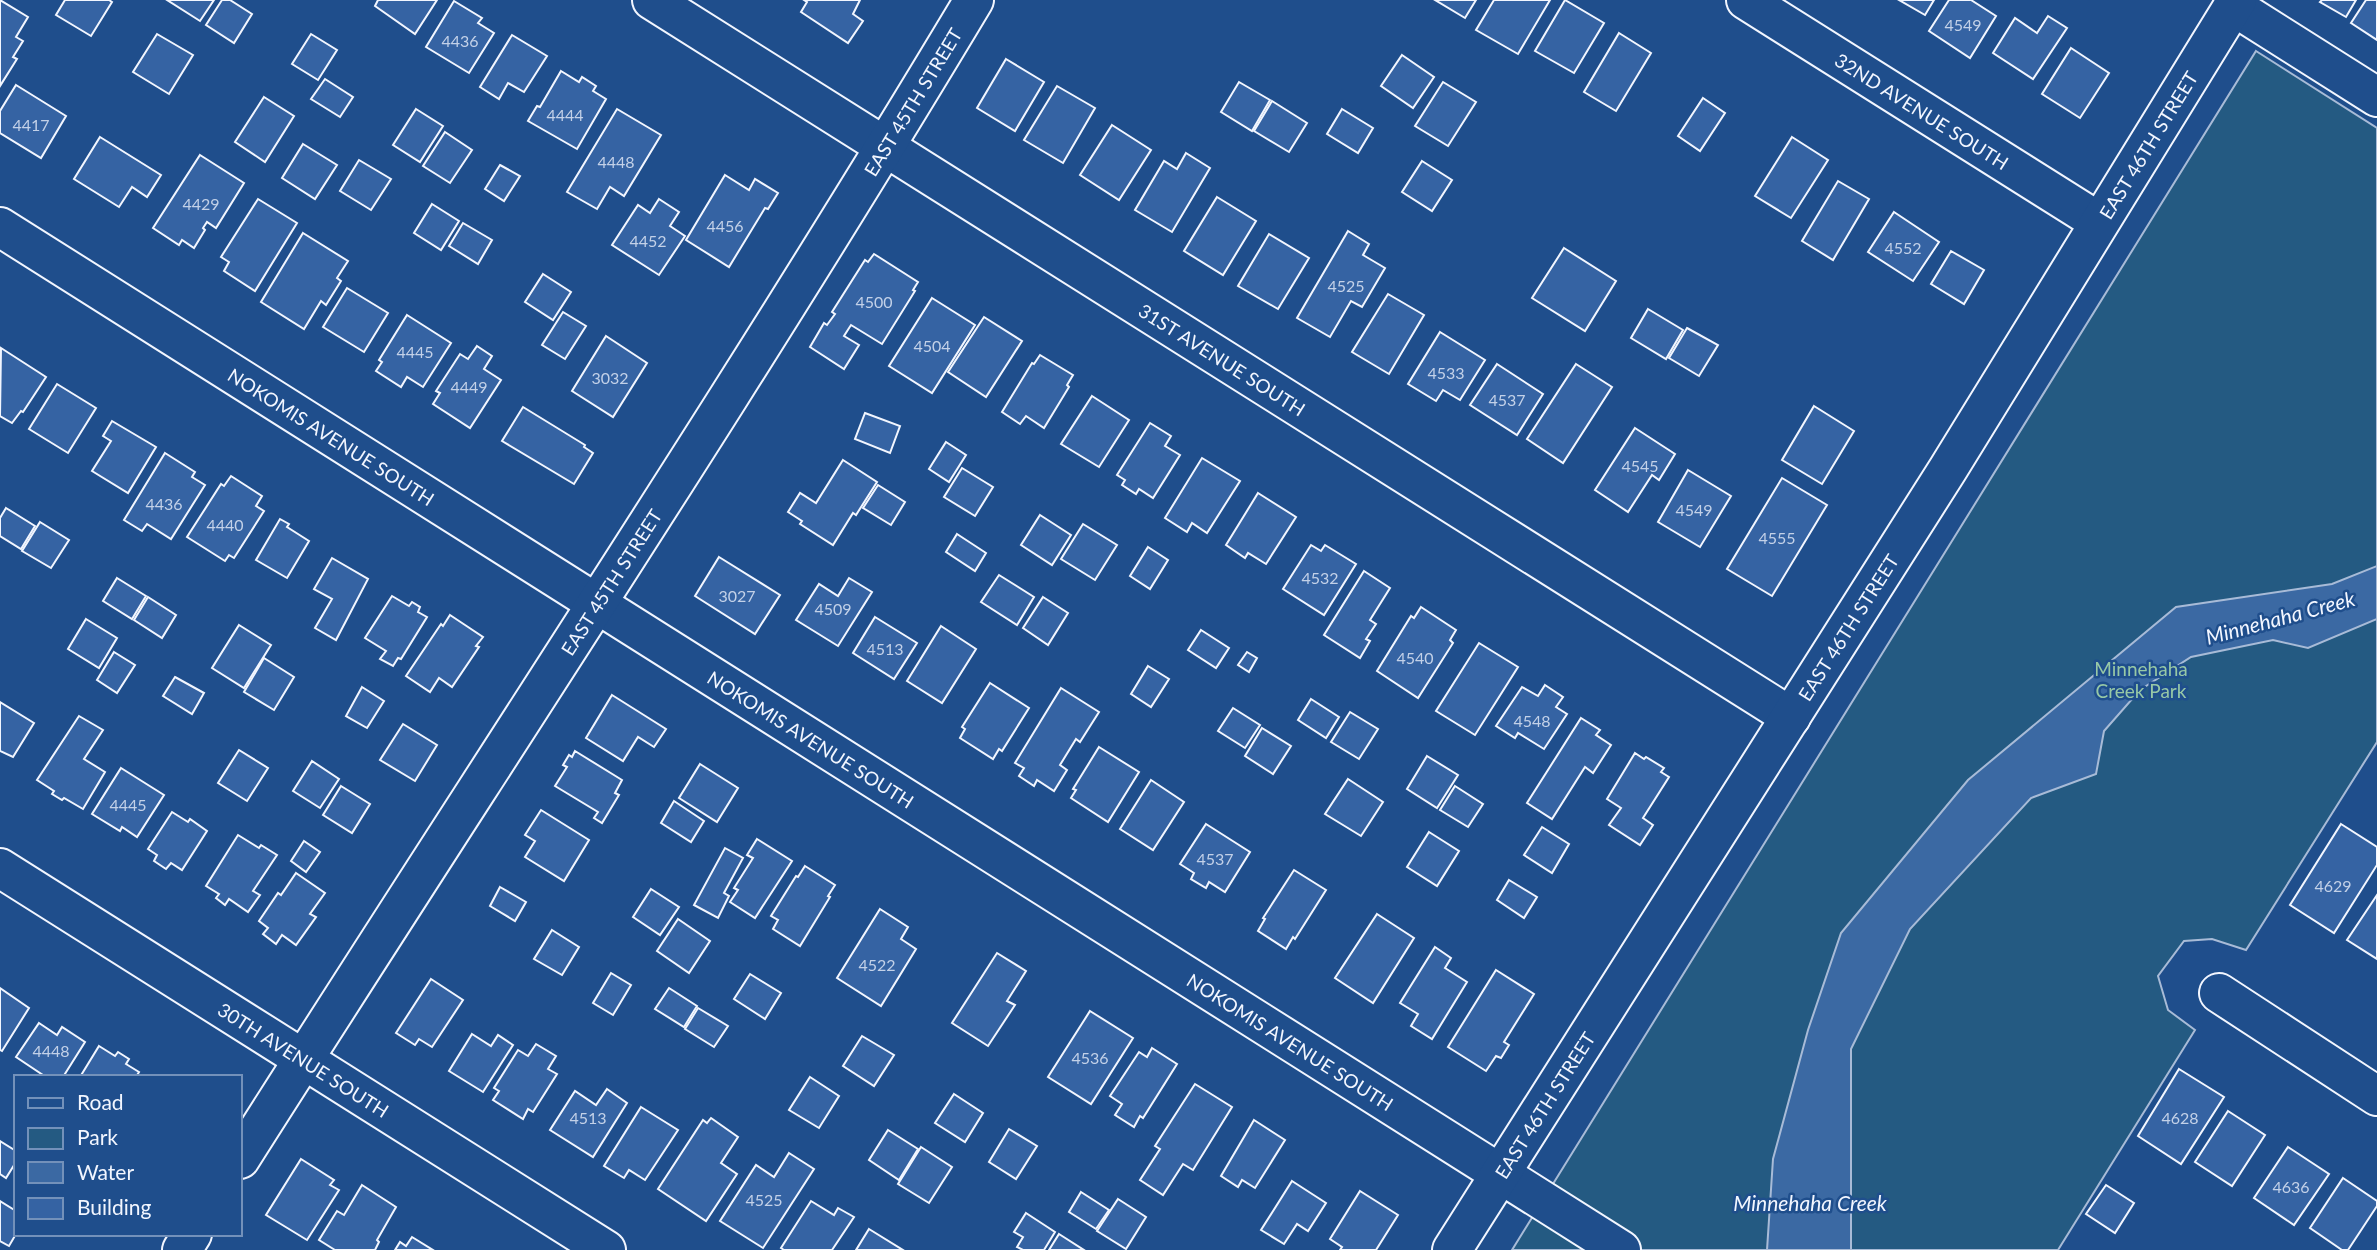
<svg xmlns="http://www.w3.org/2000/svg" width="2377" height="1250" font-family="Lato,sans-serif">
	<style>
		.green { fill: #245a82; stroke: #a8bbd7; stroke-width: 2 }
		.water { fill: #3b69a3; stroke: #a8bbd7; stroke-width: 2 }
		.building { fill: #3563a3; stroke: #f2f6ff; stroke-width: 2 }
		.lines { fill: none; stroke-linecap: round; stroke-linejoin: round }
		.minor-casing { stroke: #f2f6ff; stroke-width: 42 }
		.minor { stroke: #1f4e8c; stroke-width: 38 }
		.labels { text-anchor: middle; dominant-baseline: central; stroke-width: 5; stroke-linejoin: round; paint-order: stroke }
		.number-label { font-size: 16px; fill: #c3d1e8 }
		.street-label { font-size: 19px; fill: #f2f6ff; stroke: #1f4e8c }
		.park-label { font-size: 19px; fill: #97c8a6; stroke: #1f4e8c }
		.water-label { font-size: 21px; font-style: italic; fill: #f2f6ff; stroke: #1f4e8c }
	</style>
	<rect width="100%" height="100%" fill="#1f4e8c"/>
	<!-- green -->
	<polygon class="green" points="2256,51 2377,128 2377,742 2246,950 2212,939 2184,941 2158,976 2168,1010 2195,1030 2058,1250 1512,1250"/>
	<!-- water -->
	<polygon class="water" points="2377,566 2377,619 2308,648 2273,640 2191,657 2140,690 2104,731 2096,774 2031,798 1910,929 1851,1049 1851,1250 1767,1250 1773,1159 1808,1030 1841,933 1968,780 2176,607 2332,584"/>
	<!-- building -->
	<g class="building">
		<polygon points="0,0 28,17 16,37 23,41 13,57 17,59 0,86"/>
		<polygon points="65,0 109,0 112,2 91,36 56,15"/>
		<polygon points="167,0 214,0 200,21"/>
		<polygon points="222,0 230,0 252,14 234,43 206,25"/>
		<polygon points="378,0 437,0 415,34 375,6"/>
		<polygon points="804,0 860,0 853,14 863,21 848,43 801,12 807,2"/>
		<polygon points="1435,0 1476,0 1465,18"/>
		<polygon points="1494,0 1550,0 1518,54 1476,30"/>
		<polygon points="1565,0 1604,23 1574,73 1535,51"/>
		<polygon points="1899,0 1934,0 1925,15"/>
		<polygon points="1949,0 1971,0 1996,16 1970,58 1929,31"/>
		<polygon points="2322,0 2356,0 2346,17 2320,2"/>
		<polygon points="2366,0 2377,0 2377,40 2351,23"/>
		<polygon points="454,1 482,18 478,23 494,33 469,73 426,47"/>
		<polygon points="2048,16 2067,28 2033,79 1993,53 2015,18 2037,33"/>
		<polygon points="1619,33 1651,53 1616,111 1584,92"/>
		<polygon points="157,34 193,55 169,94 133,72"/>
		<polygon points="311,34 337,50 318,80 292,64"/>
		<polygon points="512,35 547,56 524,92 508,83 499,99 480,87"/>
		<polygon points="2071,48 2109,73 2080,118 2042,94"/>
		<polygon points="1402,55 1434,77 1413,108 1381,86"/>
		<polygon points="1006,59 1044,82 1015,131 977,108"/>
		<polygon points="561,71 579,82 582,77 596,86 593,91 606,99 577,149 528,121 537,106 540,107"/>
		<polygon points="325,79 353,97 340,117 311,99"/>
		<polygon points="1239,82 1270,100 1252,131 1221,112"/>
		<polygon points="1443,82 1476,102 1448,146 1415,126"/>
		<polygon points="16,85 66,116 41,158 0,133 0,111"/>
		<polygon points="1057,86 1095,108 1063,163 1024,140"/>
		<polygon points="264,97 294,116 265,162 235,142"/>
		<polygon points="1703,98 1725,113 1700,151 1678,136"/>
		<polygon points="1272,101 1307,123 1289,152 1254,131"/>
		<polygon points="416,109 443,126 420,162 393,145"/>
		<polygon points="617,109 661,135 624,196 610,187 597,209 567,192"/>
		<polygon points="1342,109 1373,128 1358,153 1327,134"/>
		<polygon points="1112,125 1151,150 1119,200 1080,175"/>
		<polygon points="445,132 472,150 450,183 423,166"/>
		<polygon points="100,137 161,175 147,197 132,187 119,207 74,179"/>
		<polygon points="1792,137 1828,160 1791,218 1755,196"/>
		<polygon points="303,144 337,165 315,199 282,178"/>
		<polygon points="1186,153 1210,168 1172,232 1135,210 1164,161 1177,169"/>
		<polygon points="200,155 244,183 216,228 207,222 203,228 205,230 194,248 182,240 179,245 153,228"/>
		<polygon points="359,160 391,179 371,210 340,191"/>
		<polygon points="1422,161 1452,180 1432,211 1402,192"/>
		<polygon points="500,165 520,176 504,201 485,189"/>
		<polygon points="725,175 749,190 755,179 778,193 768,209 765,208 729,267 686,240"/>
		<polygon points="1838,181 1869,199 1833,260 1802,241"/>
		<polygon points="1217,197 1256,221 1223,275 1184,251"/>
		<polygon points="258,199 297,223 255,291 224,271 229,262 221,257"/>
		<polygon points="659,199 679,212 670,226 685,236 659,275 612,245 638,205 650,213"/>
		<polygon points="432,204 459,221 441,250 414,233"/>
		<polygon points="1894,212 1939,242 1913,281 1868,252"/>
		<polygon points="463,223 492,240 478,264 449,246"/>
		<polygon points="1348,231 1369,244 1363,255 1385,268 1362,307 1351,301 1330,337 1297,318"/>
		<polygon points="303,233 348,261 337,278 341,281 326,305 321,301 304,329 261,302"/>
		<polygon points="1269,234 1309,258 1278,309 1238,286"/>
		<polygon points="1564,248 1616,281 1585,331 1532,298"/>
		<polygon points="1951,251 1984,270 1964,304 1931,284"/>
		<polygon points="874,254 918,282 913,290 915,291 882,344 851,325 844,336 859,345 844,369 810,347 824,323 827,325 835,314 832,312 865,260 868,262"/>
		<polygon points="543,274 571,292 553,320 525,302"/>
		<polygon points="347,288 388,313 364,352 323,327"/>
		<polygon points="1388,294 1424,315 1389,374 1352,352"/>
		<polygon points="932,298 975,325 932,393 889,366"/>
		<polygon points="1648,309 1683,330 1666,359 1631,338"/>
		<polygon points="563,312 586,326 565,359 542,345"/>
		<polygon points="407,315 451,343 423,387 407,377 401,387 376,371 382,362 379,360"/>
		<polygon points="984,317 1022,341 986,397 948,372"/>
		<polygon points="1687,328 1718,345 1699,376 1669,358"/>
		<polygon points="1440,332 1485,360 1460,400 1443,390 1436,401 1408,384"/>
		<polygon points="606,336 647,363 613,417 572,391"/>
		<polygon points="477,346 492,356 484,369 501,380 470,428 433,404 440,393 436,391 460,354 468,359"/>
		<polygon points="1,348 46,377 23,412 21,411 12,423 0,416"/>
		<polygon points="1040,355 1073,375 1067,385 1069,387 1044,428 1026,416 1020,424 1002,412 1032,363 1034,364"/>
		<polygon points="1497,364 1543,394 1517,435 1470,405"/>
		<polygon points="1576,364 1612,387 1563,463 1527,439"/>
		<polygon points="57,384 96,408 68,453 29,429"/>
		<polygon points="1092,396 1129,420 1099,467 1061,444"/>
		<polygon points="1814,406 1854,431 1822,484 1782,460"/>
		<polygon points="523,407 585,445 584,447 593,453 574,484 502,441"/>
		<polygon points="865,413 900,426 890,453 855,439"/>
		<polygon points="112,421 156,447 128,493 92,471 111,441 103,436"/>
		<polygon points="1150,423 1171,436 1165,446 1180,455 1153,498 1139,489 1136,494 1122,485 1125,480 1117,475"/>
		<polygon points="1635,428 1675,454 1659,480 1652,475 1628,512 1595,490"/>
		<polygon points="946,442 966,455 949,482 929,469"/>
		<polygon points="165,453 195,472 192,477 205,485 171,539 147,524 142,531 124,520"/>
		<polygon points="1202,458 1240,481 1207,533 1192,523 1187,532 1165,518"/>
		<polygon points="843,460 877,482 856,515 853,513 833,545 800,524 802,521 788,512 800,493 816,503"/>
		<polygon points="962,468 993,487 975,516 944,497"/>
		<polygon points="1688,470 1731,496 1700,547 1658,522"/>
		<polygon points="231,476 262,496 256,506 264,511 234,558 229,555 225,561 187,537 221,484 224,486"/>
		<polygon points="1782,478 1827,505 1772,596 1727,569"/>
		<polygon points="878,485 905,502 891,525 863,508"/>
		<polygon points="1258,493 1296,517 1266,564 1248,553 1245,558 1226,545"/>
		<polygon points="6,508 35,526 21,549 0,536 0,518"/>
		<polygon points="1040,515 1071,535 1052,565 1021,545"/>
		<polygon points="280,519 289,524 287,527 309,541 287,578 256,560"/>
		<polygon points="40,522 69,540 51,568 22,551"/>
		<polygon points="1083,524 1117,545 1095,580 1061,559"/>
		<polygon points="957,534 986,553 975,571 946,552"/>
		<polygon points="1311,545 1321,551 1325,545 1356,564 1324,615 1283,589"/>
		<polygon points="1148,547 1168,560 1150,589 1130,576"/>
		<polygon points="719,557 780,595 755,634 695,596"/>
		<polygon points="332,558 368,579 336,640 315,628 332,599 314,589"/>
		<polygon points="1364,571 1390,588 1370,620 1376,624 1366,639 1370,641 1360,658 1324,635"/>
		<polygon points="999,575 1034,597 1017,625 981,602"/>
		<polygon points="117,578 146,596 132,619 103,601"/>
		<polygon points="849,578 872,592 838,646 796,620 819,584 838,596"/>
		<polygon points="392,596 409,606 412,602 420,607 418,612 427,617 401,659 398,658 393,666 380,659 386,651 365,638"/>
		<polygon points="148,597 176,615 162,638 134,620"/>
		<polygon points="1043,597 1068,613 1048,645 1023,628"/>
		<polygon points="1421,607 1456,630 1450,640 1453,643 1418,698 1377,671 1411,616 1414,618"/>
		<polygon points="450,615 483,637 476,646 479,647 452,687 439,678 430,692 406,676 441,624 443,626"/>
		<polygon points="875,617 917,643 894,679 853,653"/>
		<polygon points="86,619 117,638 99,668 68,649"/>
		<polygon points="239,625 271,645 244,688 212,668"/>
		<polygon points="941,626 976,649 942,703 907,681"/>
		<polygon points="1201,630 1229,648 1216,668 1188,650"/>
		<polygon points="1479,643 1518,667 1475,735 1436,711"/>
		<polygon points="114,652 135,665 117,693 97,680"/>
		<polygon points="1247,652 1257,658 1249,672 1238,665"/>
		<polygon points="264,658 294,677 274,710 244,692"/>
		<polygon points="1148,666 1169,679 1151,707 1131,694"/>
		<polygon points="175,677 204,693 192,714 163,696"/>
		<polygon points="990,683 1029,708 1002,751 999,749 993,759 960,738 965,729 962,727"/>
		<polygon points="1545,685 1563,697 1556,707 1567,714 1544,749 1518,733 1515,738 1496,726 1522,687 1538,696"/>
		<polygon points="362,687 384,701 367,728 346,716"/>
		<polygon points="1061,688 1099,712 1080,742 1076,739 1060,765 1067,770 1054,791 1037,780 1034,786 1019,776 1024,768 1015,763"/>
		<polygon points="612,695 666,729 654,747 638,737 623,761 586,738"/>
		<polygon points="1311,699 1339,717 1326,738 1298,720"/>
		<polygon points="0,702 34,723 13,757 0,751"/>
		<polygon points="1233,708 1260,725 1245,748 1218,731"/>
		<polygon points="1350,712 1378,729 1359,759 1331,742"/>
		<polygon points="79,716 103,730 84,759 105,772 83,809 64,798 62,800 52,794 54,791 37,780"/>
		<polygon points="1581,718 1600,730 1596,735 1611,745 1593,773 1585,767 1552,819 1527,803"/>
		<polygon points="403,724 437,745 415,781 380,760"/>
		<polygon points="1262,728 1291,746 1273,774 1245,756"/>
		<polygon points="1099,747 1139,772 1108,822 1071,798 1076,790 1073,789"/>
		<polygon points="239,750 268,768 247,801 218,783"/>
		<polygon points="575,751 622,780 615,793 619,795 602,823 594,818 598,812 555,786 567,767 563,765 569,755 572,757"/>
		<polygon points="1635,753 1644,759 1646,757 1664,768 1661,772 1669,777 1643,818 1653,825 1640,845 1609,825 1621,808 1607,799"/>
		<polygon points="1427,756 1458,775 1437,808 1407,789"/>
		<polygon points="312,761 339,779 320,808 293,791"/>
		<polygon points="700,764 738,788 717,822 679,798"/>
		<polygon points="121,768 164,795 137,837 122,827 120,831 92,814"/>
		<polygon points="1348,779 1383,802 1361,836 1325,814"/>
		<polygon points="1151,780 1184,802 1153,850 1120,829"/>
		<polygon points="341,786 370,804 352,833 323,815"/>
		<polygon points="1455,786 1483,804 1468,827 1440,810"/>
		<polygon points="674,801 704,821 691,842 661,823"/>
		<polygon points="541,810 589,840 564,881 525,857 535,841 525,835"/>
		<polygon points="172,812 188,822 190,819 207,831 182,870 171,863 166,869 154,861 157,855 148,849"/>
		<polygon points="1206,824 1250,852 1225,892 1209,882 1206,888 1191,879 1194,873 1180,864"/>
		<polygon points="2341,824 2377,847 2377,865 2334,933 2290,905"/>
		<polygon points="1542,827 1569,844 1552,873 1524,855"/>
		<polygon points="1429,832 1459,851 1437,886 1407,867"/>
		<polygon points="238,835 259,848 261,845 277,855 253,891 260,895 248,912 229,899 225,905 216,898 219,894 206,886"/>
		<polygon points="757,839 792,861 755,918 730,902 738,890 734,888 753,858 747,855"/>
		<polygon points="304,841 320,852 306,872 291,861"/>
		<polygon points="725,848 743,858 724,893 729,896 718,918 694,905"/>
		<polygon points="805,866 835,885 828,896 830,897 800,946 773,929 778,920 771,916 796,876 798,877"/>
		<polygon points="1294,870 1326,890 1295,939 1293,937 1286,949 1258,931 1265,919 1263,918"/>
		<polygon points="296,873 325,893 310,914 316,917 296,945 282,935 276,944 263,934 268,928 259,921 278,893 281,895"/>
		<polygon points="1509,880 1537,897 1524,918 1497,900"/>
		<polygon points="500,887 526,902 515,921 490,906"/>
		<polygon points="651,889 679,907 660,935 633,917"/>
		<polygon points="2377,895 2377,959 2347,940"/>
		<polygon points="880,909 908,927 901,939 916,949 881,1006 837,978"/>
		<polygon points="1377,914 1414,938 1373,1003 1335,978"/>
		<polygon points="678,919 710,941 689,973 657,951"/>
		<polygon points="552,930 579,947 562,975 534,959"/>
		<polygon points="1435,947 1451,958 1445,968 1467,982 1432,1039 1411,1026 1418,1014 1400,1003"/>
		<polygon points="997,953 1026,971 1007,1001 1015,1005 988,1046 952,1023"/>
		<polygon points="1496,970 1534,994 1504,1042 1509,1045 1501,1058 1496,1056 1486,1071 1448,1047"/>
		<polygon points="611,973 631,985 613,1015 593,1003"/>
		<polygon points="750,974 781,993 765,1019 734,999"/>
		<polygon points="431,979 463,1000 432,1047 419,1039 415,1045 396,1033"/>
		<polygon points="0,988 29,1008 2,1051 0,1050"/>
		<polygon points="669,988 697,1006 684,1027 655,1009"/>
		<polygon points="698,1008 728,1026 714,1047 685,1029"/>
		<polygon points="1090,1011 1133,1038 1091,1104 1048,1077"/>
		<polygon points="39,1023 57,1035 62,1027 85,1042 63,1077 46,1077 16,1057"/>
		<polygon points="472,1034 491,1046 498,1035 513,1045 483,1092 449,1071"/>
		<polygon points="862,1036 894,1055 874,1086 843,1066"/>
		<polygon points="536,1044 556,1056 548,1069 557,1074 533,1112 528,1109 523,1119 493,1100 499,1091 494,1088 518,1050 528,1056"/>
		<polygon points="99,1046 115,1056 118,1052 129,1059 126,1064 139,1072 136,1077 80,1077"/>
		<polygon points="1152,1048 1177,1064 1143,1118 1140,1116 1134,1127 1115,1115 1122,1104 1110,1096 1139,1052 1147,1057"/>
		<polygon points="2179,1069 2224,1097 2181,1164 2138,1136"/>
		<polygon points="810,1077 839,1096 819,1128 789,1110"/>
		<polygon points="1195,1084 1232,1107 1193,1170 1183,1164 1163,1195 1140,1180 1160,1149 1155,1146"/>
		<polygon points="607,1089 627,1103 593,1157 550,1130 575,1091 596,1105"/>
		<polygon points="954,1094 983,1113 965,1142 935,1123"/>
		<polygon points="641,1107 678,1130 645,1180 629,1170 624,1178 604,1166"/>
		<polygon points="2228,1111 2265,1135 2232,1186 2195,1162"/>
		<polygon points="711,1118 738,1137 721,1163 737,1174 706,1221 658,1189 703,1120 707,1123"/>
		<polygon points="1254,1120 1285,1140 1255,1188 1242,1180 1238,1187 1221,1176"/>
		<polygon points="1009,1129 1037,1146 1016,1179 989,1162"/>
		<polygon points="888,1130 918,1149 899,1180 869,1160"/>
		<polygon points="0,1141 16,1151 16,1162 6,1178 0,1174"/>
		<polygon points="921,1147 952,1167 929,1203 898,1184"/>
		<polygon points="2288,1147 2329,1174 2294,1225 2254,1198"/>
		<polygon points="789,1153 814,1169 763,1248 720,1221 756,1165 774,1177"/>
		<polygon points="301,1159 334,1180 330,1185 339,1190 307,1240 266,1215"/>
		<polygon points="2343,1178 2377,1201 2377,1206 2348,1250 2342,1250 2310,1228"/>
		<polygon points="1292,1181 1326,1203 1308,1231 1297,1224 1284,1244 1261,1230"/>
		<polygon points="362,1185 396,1207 377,1240 379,1242 375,1250 335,1250 319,1240 337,1211 344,1215"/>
		<polygon points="2106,1185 2134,1203 2115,1233 2086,1214"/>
		<polygon points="1360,1191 1398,1215 1376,1250 1340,1250 1342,1247 1330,1239"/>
		<polygon points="1081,1192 1109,1210 1096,1229 1069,1212"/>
		<polygon points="1118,1199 1146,1217 1126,1249 1097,1231"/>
		<polygon points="0,1201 16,1211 16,1234 9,1246 0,1241"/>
		<polygon points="811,1201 834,1215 838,1208 854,1217 832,1250 784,1250 781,1248"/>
		<polygon points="1026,1213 1055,1232 1044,1250 1023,1250 1017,1247 1023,1237 1014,1232"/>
		<polygon points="869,1229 903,1250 856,1250"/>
		<polygon points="1059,1234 1084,1250 1049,1250"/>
		<polygon points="412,1237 433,1250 395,1250 400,1242 406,1246"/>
	</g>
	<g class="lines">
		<!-- minor casing -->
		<g class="minor-casing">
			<g id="minor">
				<path id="s1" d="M652,0l1139,717"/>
				<path id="s2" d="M1746,0l353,222"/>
				<polyline points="2233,6 2377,97"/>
				<path id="s3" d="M0,227l1621,1023"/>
				<path id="s4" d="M0,868l606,382"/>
				<polyline points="2219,993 2377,1096"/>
				<path id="s5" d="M240,1159c245,-386 499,-767 734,-1159"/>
				<polyline points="182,1250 192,1234"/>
				<path id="s6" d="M1452,1250l496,-781 289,-469"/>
			</g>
		</g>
		<!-- minor -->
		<use href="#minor" class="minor"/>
	</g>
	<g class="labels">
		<!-- number labels -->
		<g class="number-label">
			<text x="1963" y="24">4549</text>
			<text x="460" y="40">4436</text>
			<text x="565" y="114">4444</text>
			<text x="31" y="124">4417</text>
			<text x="616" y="161">4448</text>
			<text x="201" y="203">4429</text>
			<text x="725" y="225">4456</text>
			<text x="648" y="240">4452</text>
			<text x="1903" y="247">4552</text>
			<text x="1346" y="285">4525</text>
			<text x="874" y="301">4500</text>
			<text x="932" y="345">4504</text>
			<text x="415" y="351">4445</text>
			<text x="1446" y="372">4533</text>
			<text x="610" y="377">3032</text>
			<text x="469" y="386">4449</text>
			<text x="1507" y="399">4537</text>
			<text x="1640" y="465">4545</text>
			<text x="164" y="503">4436</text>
			<text x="1694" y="509">4549</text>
			<text x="225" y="524">4440</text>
			<text x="1777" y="537">4555</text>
			<text x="1320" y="577">4532</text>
			<text x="737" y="595">3027</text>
			<text x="833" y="608">4509</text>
			<text x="885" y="648">4513</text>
			<text x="1415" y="657">4540</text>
			<text x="1532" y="720">4548</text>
			<text x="128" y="804">4445</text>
			<text x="1215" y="858">4537</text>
			<text x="2333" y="885">4629</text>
			<text x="877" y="964">4522</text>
			<text x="51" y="1050">4448</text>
			<text x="1090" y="1057">4536</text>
			<text x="588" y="1117">4513</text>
			<text x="2180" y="1117">4628</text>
			<text x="2291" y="1186">4636</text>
			<text x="764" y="1199">4525</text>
		</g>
		<!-- street labels -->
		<g class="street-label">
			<text stroke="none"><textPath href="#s5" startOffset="1253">EAST 45TH STREET</textPath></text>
			<text stroke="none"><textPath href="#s2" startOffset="208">32ND AVENUE SOUTH</textPath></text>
			<text stroke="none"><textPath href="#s6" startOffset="1306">EAST 46TH STREET</textPath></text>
			<text stroke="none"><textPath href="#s1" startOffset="674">31ST AVENUE SOUTH</textPath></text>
			<text stroke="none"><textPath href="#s3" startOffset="392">NOKOMIS AVENUE SOUTH</textPath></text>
			<text stroke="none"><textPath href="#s5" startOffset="686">EAST 45TH STREET</textPath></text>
			<text stroke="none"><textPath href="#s6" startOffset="738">EAST 46TH STREET</textPath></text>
			<text stroke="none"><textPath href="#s3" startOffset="959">NOKOMIS AVENUE SOUTH</textPath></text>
			<text stroke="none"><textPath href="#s3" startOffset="1526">NOKOMIS AVENUE SOUTH</textPath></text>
			<text stroke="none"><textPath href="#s4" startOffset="359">30TH AVENUE SOUTH</textPath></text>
			<text stroke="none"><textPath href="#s6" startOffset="172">EAST 46TH STREET</textPath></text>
		</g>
		<!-- park labels -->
		<g class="park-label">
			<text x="2141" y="668">Minnehaha<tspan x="2141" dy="22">Creek Park</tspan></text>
		</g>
		<!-- water labels -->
		<g class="water-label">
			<text transform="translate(2280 617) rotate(-15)">Minnehaha Creek</text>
			<text x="1810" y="1202">Minnehaha Creek</text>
		</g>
	</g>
	<!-- legend -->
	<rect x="14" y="1075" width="228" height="161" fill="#1f4e8c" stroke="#7391ba" stroke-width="2"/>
	<rect x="28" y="1098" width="35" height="10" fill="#1f4e8c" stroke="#7391ba" stroke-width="2"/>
	<text x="77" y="1110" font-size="21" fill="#f2f6ff">Road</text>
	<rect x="28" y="1128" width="35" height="21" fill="#245a82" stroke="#7391ba" stroke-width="2"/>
	<text x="77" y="1145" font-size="21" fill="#f2f6ff">Park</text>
	<rect x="28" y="1162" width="35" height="21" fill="#3b69a3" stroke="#7391ba" stroke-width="2"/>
	<text x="77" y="1180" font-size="21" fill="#f2f6ff">Water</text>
	<rect x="28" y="1198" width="35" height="21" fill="#3563a3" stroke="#7391ba" stroke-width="2"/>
	<text x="77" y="1215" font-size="21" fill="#f2f6ff">Building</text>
</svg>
